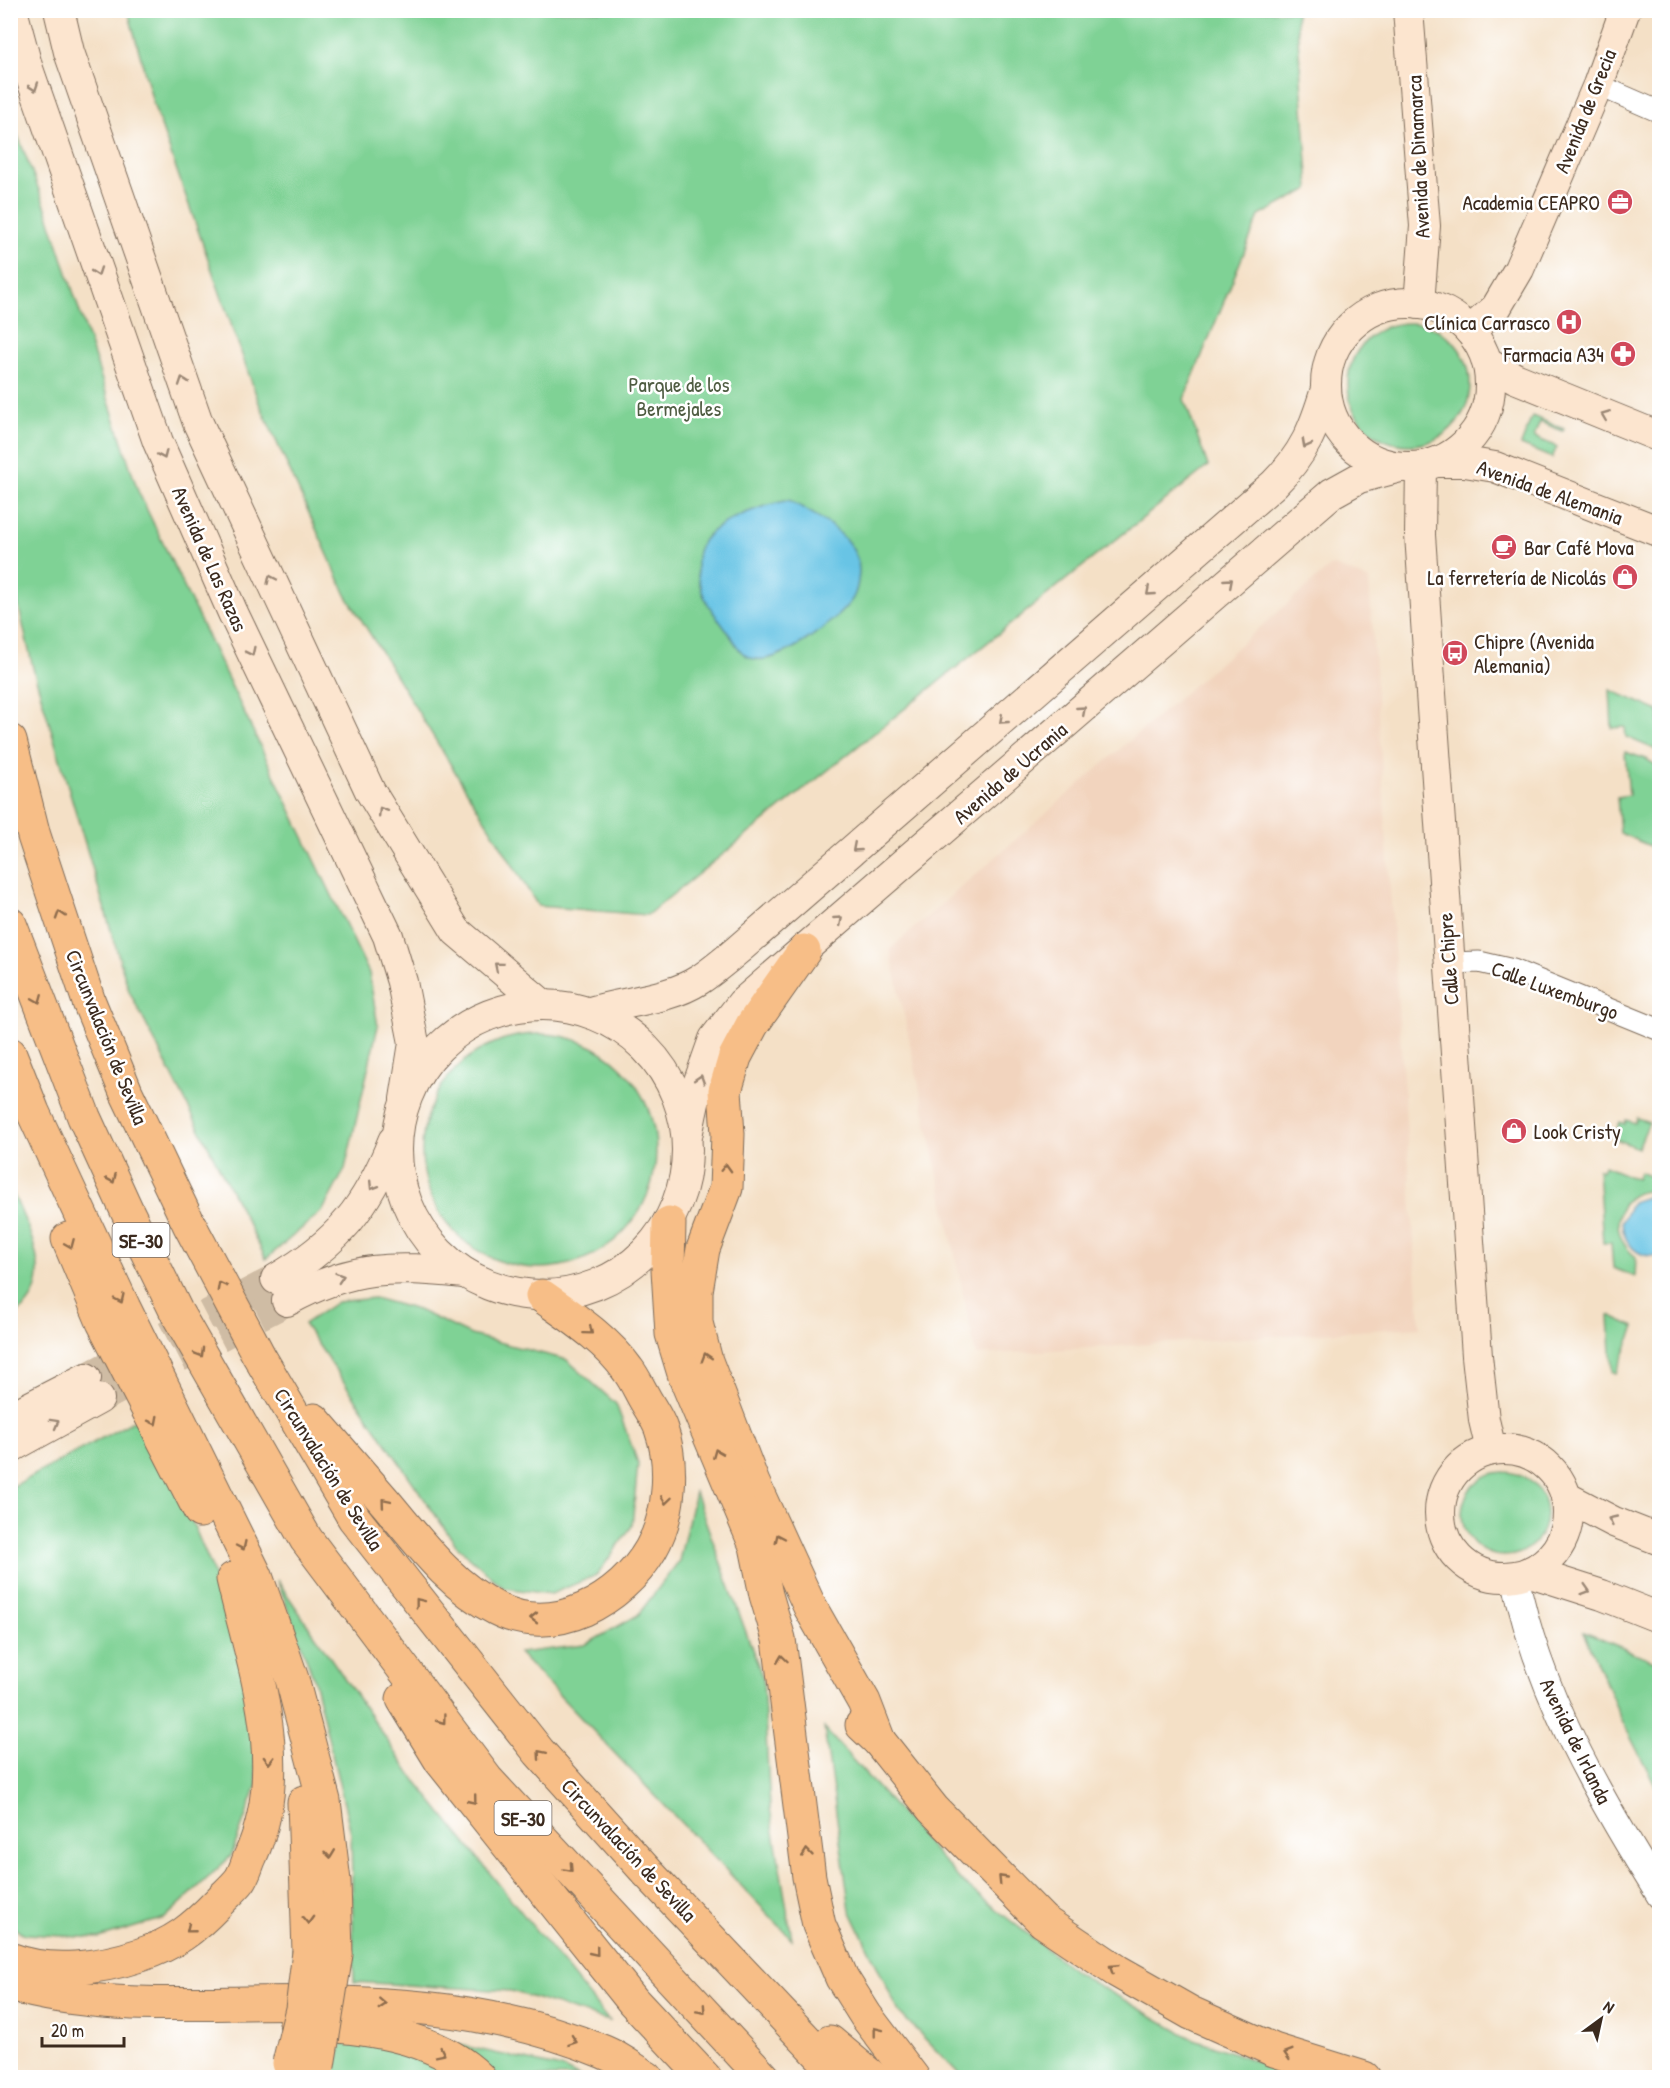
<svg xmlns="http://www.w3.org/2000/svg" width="1670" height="2088" font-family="'Patrick Hand',sans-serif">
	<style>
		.built { fill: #f2d4be }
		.green { fill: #7fd295; stroke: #5d7e5a; stroke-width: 1.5 }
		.water { fill: #67c4e5; stroke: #517782; stroke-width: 1.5 }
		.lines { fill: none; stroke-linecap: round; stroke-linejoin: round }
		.secondary-tunnel { stroke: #cfbca4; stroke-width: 30; stroke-dasharray: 30 15; stroke-linecap: butt }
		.minor-casing { stroke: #7c6a59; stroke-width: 23 }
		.tertiary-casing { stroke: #7c6a59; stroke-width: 29 }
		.secondary-casing { stroke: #7c6a59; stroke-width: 32 }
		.motorway-casing { stroke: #7c6a59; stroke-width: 35 }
		.minor { stroke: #fff; stroke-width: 21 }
		.tertiary { stroke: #fff; stroke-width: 27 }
		.secondary { stroke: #fce5cf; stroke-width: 30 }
		.motorway { stroke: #f7be87; stroke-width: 33 }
		.motorway-bridge-casing { stroke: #7c6a59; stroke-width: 35; stroke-linecap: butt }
		.motorway-bridge { stroke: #f7be87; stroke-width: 33 }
		.oneway { stroke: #9c8876 }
		.oneway2 { stroke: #906d4d }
		.labels { text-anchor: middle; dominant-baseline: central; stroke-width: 5; stroke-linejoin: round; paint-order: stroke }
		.shield { fill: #fff; stroke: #766a62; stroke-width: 1.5 }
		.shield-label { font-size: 20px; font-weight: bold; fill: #3b2a1e }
		.street-label { font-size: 21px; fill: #3b2a1e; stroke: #fff }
		.poi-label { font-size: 21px; fill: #3b2a1e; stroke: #fff; text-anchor: end }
		.park-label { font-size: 21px; fill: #4f5c42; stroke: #fff }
	</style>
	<rect width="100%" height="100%" fill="#fff"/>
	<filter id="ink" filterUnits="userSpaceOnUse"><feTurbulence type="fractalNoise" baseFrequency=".0167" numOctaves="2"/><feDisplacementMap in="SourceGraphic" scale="12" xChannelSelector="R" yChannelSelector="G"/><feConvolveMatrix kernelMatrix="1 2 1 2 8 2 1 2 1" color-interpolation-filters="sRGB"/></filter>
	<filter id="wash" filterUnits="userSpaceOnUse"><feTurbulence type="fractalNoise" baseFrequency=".008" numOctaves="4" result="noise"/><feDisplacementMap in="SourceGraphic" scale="24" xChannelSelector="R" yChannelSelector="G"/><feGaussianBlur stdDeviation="1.35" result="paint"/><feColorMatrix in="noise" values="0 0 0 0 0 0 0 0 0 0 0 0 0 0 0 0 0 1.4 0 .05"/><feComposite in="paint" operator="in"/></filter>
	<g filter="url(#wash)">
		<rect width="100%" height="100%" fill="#f4e0c6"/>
		<!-- built -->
		<polygon class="built" points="1332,565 1369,580 1420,1327 976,1355 890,949"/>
		<!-- green -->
		<g class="green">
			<polygon points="128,11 1296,11 1309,189 1259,216 1184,399 1208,466 647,915 538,906 346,595 259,403 154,106"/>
			<polygon points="11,118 46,208 138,491 369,973 378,1026 345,1169 323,1210 266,1259 129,991 34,672 11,574"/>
			<circle cx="1409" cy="384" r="61"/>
			<polygon points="1532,416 1564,429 1563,431 1540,422 1534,437 1557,447 1552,458 1521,445"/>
			<polygon points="1610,690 1659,711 1659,751 1626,737 1625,727 1612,728"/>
			<polygon points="1625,752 1646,759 1659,767 1659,850 1620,833 1617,797 1629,795"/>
			<circle cx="539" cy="1151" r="117"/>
			<polygon points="1637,1118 1649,1122 1638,1148 1613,1138 1620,1122 1625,1124 1626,1120 1635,1123"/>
			<path d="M1604,1166l32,13 3,-7 20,8v12c-42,-8 -55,40 -23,65l-1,20 -22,-9 -2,-25h-8l-5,-74 4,2z"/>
			<path d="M10,1187c17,39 53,101 1,130z"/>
			<polygon points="374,1298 418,1310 471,1335 567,1360 616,1404 638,1463 632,1526 597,1575 551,1594 504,1588 456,1545 304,1324 337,1302"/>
			<polygon points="1609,1315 1635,1327 1616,1373 1612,1372"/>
			<polygon points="146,1414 211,1566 250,1694 257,1785 231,1856 165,1918 99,1938 25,1934 11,1927 10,1488"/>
			<circle cx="1504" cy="1514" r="42"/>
			<polygon points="695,1492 763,1679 770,1808 792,1939 519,1653 585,1645 638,1615 679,1561"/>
			<polygon points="277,1580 411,1775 609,2021 511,1991 354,1982 351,1833 314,1679"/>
			<polygon points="1584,1632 1659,1663 1659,1792 1622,1721"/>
			<polygon points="824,1728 963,1883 1077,1973 1189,2037 1301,2077 962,2077 899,2012 850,1910"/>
			<polygon points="344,2039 455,2044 561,2068 580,2077 332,2078"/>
		</g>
		<!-- water -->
		<g class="water">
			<path d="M789,500c25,15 57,29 68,58 4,10 1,31 -4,40 -14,22 -76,70 -102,60 -12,-4 -17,-18 -24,-27 -18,-23 -32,-42 -30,-74 3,-34 65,-51 92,-57z"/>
			<path d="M1653,1195l7,2 -1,58c-22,5 -36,-13 -37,-33l10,-20z"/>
		</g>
	</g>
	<g filter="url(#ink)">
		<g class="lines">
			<!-- secondary-tunnel -->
			<g class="secondary-tunnel">
				<polyline points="86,1378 276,1279"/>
				<polyline points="99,1399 287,1301"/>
			</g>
			<!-- minor casing -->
			<g class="minor-casing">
				<g id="minor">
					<polyline points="1598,85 1660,112"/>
					<polyline points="1448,963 1479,962 1513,970 1660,1030"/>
				</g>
			</g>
			<!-- tertiary casing -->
			<g class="tertiary-casing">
				<path id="tertiary" d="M1515,1577c23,115 83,219 145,318"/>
			</g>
			<!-- secondary casing -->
			<g class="secondary-casing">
				<g id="secondary">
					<polyline points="12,10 27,66 158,442 233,613 388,936 402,982 414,1043 405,1099"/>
					<polyline points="59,10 69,52 198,423 370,791 456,931 542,1004"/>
					<polyline points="1408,10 1425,226 1419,304"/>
					<circle cx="1408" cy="385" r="82"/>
					<polyline points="1470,331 1496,308 1519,269 1598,85 1625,10"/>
					<polyline points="1487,362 1515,378 1660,437"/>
					<polyline points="1438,462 1465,462 1495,467 1660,532"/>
					<polyline points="1421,467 1420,535 1477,1356 1484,1420 1491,1450"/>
					<circle cx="542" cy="1150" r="145"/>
					<path d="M590,1012c35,-11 78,-12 109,-32 14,-9 28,-21 41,-32l534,-464c30,-30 40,-55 52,-95"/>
					<polyline points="687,1136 698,1084 714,1039 742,1003 1332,493 1359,478 1400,467"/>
					<path d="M276,1279c62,-36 91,-72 117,-138"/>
					<path d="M287,1301c65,-36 105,-35 177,-28"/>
					<polyline points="10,1417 86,1378"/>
					<polyline points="10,1448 99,1399"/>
					<circle cx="1504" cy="1513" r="64"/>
					<polyline points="1566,1497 1614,1522 1660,1540"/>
					<polyline points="1530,1572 1602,1595 1660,1618"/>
				</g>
			</g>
			<!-- motorway casing -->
			<g class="motorway-casing">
				<g id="motorway">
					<polyline points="10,741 34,836 59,912 89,1002 126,1092 189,1224 259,1356 354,1518 539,1752 648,1873 842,2078"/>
					<polyline points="10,924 84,1117 127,1211 177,1313 306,1539 487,1780 764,2078"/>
					<polyline points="804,951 752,1025 735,1057 725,1091 728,1134 726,1188 703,1249 696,1291 696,1323 706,1361 753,1483 810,1607 864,1702 879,1741"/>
					<polyline points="10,1054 33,1112 124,1308 256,1576 292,1679 324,1801 334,1881 336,1954"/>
					<polyline points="669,1223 668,1270 672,1334 685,1377 756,1546 766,1595 779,1639 809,1877 819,1925 842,1978 866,2016 913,2078"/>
					<polyline points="68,1239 103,1322 200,1511"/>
					<path d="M314,1420c24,28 48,55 72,83 33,39 63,82 111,106 57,29 124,-8 154,-60 19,-33 23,-84 10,-120 -3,-9 -10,-19 -15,-28 -6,-10 -11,-22 -18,-31 -22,-31 -55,-52 -86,-74"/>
					<polyline points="403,1699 441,1761 633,2001 705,2078"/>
					<polyline points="862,1725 879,1741 933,1809 1043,1921 1117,1971 1191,2013 1274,2050 1364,2078"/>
					<polyline points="304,1802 309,1952"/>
					<path d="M10,1959c40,16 91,9 130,-4 34,-11 53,-26 78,-52 7,-8 16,-15 22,-23 5,-7 7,-17 11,-25 40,-89 3,-186 -18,-276"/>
					<path d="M10,1985c76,22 158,19 236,18 125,-2 239,0 358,49 15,6 29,17 43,26"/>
					<path d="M296,2023c61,3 137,10 183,55"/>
					<polyline points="830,2042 873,2078"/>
				</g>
			</g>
			<!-- minor -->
			<use href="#minor" class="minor"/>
			<!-- tertiary -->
			<use href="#tertiary" class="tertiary"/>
			<!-- secondary -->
			<use href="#secondary" class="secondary"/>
			<!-- motorway -->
			<use href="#motorway" class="motorway"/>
			<!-- motorway-bridge casing -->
			<g class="motorway-bridge-casing">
				<g id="motorway-bridge">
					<polyline points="289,2063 302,2009 309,1952"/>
					<polyline points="318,2066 336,1954"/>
				</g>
			</g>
			<!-- motorway-bridge -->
			<use href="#motorway-bridge" class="motorway-bridge"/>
		</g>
		<!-- one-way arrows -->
		<defs><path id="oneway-chevron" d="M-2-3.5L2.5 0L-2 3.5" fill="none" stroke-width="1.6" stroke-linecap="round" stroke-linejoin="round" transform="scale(1.5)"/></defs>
		<g class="oneway">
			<use href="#oneway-chevron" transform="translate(34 87) rotate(71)"/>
			<use href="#oneway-chevron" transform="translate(97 272) rotate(71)"/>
			<use href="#oneway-chevron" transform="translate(183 381) rotate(-109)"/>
			<use href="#oneway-chevron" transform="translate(1605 415) rotate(-158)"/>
			<use href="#oneway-chevron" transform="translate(1306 444) rotate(118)"/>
			<use href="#oneway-chevron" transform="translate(163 455) rotate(66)"/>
			<use href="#oneway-chevron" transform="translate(271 579) rotate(-115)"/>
			<use href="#oneway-chevron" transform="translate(1229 582) rotate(-41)"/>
			<use href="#oneway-chevron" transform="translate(1150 592) rotate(139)"/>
			<use href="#oneway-chevron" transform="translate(251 652) rotate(64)"/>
			<use href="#oneway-chevron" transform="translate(1082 710) rotate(-41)"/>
			<use href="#oneway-chevron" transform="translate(1003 720) rotate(139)"/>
			<use href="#oneway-chevron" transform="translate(382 811) rotate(-122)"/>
			<use href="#oneway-chevron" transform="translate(856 848) rotate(139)"/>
			<use href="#oneway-chevron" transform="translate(839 920) rotate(-41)"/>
			<use href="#oneway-chevron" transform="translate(498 966) rotate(-140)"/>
			<use href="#oneway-chevron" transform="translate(700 1079) rotate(-72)"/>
			<use href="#oneway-chevron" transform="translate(373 1186) rotate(122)"/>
			<use href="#oneway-chevron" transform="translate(340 1277) rotate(-18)"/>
			<use href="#oneway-chevron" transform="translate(55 1423) rotate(-29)"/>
			<use href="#oneway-chevron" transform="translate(1612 1520) rotate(-155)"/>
			<use href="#oneway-chevron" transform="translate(1586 1590) rotate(17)"/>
		</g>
		<g class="oneway2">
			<use href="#oneway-chevron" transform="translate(60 915) rotate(-108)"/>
			<use href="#oneway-chevron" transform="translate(38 999) rotate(68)"/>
			<use href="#oneway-chevron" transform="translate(726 1168) rotate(-88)"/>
			<use href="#oneway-chevron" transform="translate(112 1179) rotate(66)"/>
			<use href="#oneway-chevron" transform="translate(70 1244) rotate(67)"/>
			<use href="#oneway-chevron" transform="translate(221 1286) rotate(-118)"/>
			<use href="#oneway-chevron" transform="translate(120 1299) rotate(65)"/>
			<use href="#oneway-chevron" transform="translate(589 1331) rotate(40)"/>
			<use href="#oneway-chevron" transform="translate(200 1353) rotate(60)"/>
			<use href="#oneway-chevron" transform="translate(706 1357) rotate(-107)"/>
			<use href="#oneway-chevron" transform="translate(154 1421) rotate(63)"/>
			<use href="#oneway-chevron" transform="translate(717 1453) rotate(-112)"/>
			<use href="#oneway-chevron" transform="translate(666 1500) rotate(98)"/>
			<use href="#oneway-chevron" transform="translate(385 1502) rotate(-130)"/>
			<use href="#oneway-chevron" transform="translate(779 1538) rotate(-115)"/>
			<use href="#oneway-chevron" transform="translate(242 1546) rotate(65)"/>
			<use href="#oneway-chevron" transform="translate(419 1602) rotate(-128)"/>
			<use href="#oneway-chevron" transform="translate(534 1618) rotate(180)"/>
			<use href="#oneway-chevron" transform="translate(782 1659) rotate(-98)"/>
			<use href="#oneway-chevron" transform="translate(442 1720) rotate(53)"/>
			<use href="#oneway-chevron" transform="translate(541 1754) rotate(-131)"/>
			<use href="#oneway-chevron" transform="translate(269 1760) rotate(91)"/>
			<use href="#oneway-chevron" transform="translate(473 1800) rotate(51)"/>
			<use href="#oneway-chevron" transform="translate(807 1853) rotate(-96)"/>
			<use href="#oneway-chevron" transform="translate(330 1854) rotate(83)"/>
			<use href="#oneway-chevron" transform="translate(569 1868) rotate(47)"/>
			<use href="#oneway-chevron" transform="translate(1002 1879) rotate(-134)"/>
			<use href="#oneway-chevron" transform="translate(308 1920) rotate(88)"/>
			<use href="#oneway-chevron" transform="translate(190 1929) rotate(141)"/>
			<use href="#oneway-chevron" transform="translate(595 1952) rotate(51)"/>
			<use href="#oneway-chevron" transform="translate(1113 1968) rotate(-147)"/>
			<use href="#oneway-chevron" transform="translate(382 2004) rotate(3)"/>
			<use href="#oneway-chevron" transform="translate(702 2010) rotate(47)"/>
			<use href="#oneway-chevron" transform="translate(877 2031) rotate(-128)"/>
			<use href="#oneway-chevron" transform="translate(573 2041) rotate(19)"/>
			<use href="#oneway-chevron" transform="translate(441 2053) rotate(26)"/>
			<use href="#oneway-chevron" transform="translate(1288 2054) rotate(-163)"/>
		</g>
	</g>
	<!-- icons -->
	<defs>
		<g id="office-disc" transform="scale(1.35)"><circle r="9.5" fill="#d1495b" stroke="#fff"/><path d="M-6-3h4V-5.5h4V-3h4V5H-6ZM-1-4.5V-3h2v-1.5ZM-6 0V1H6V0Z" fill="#fff"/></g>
		<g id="hospital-disc" transform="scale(1.35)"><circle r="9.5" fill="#d1495b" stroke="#fff"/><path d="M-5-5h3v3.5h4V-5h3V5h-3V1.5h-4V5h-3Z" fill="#fff"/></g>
		<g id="pharmacy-disc" transform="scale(1.35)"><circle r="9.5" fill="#d1495b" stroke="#fff"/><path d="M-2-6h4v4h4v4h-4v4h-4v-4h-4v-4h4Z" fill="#fff"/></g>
		<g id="cafe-disc" transform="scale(1.35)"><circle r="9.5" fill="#d1495b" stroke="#fff"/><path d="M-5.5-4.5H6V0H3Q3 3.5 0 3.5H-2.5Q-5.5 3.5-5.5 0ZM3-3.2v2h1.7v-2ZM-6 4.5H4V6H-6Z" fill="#fff"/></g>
		<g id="shop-disc" transform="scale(1.35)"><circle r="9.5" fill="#d1495b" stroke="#fff"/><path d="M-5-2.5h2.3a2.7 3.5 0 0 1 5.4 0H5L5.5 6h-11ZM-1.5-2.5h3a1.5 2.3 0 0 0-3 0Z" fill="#fff"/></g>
		<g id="bus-disc" transform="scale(1.35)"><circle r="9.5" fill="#d1495b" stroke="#fff"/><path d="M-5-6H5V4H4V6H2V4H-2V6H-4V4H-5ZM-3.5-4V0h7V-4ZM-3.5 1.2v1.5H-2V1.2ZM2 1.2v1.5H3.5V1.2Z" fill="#fff"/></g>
	</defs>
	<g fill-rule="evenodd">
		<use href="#office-disc" x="1620" y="202"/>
		<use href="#hospital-disc" x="1569" y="322"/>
		<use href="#pharmacy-disc" x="1623" y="354"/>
		<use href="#cafe-disc" x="1504" y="547"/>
		<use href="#shop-disc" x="1625" y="577"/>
		<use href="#bus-disc" x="1455" y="653"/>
		<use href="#shop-disc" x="1514" y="1131"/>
	</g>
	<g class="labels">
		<!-- shield labels -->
		<g class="shield">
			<rect x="112.5" y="1223" width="57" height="34" rx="4.5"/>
			<rect x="494.5" y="1801" width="57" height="34" rx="4.5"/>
		</g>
		<g class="shield-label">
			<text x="141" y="1240">SE-30</text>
			<text x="523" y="1818">SE-30</text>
		</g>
		<!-- street labels -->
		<g class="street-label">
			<text transform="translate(1585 111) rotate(-68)">Avenida de Grecia</text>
			<text transform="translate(1418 157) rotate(-93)">Avenida de Dinamarca</text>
			<text transform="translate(1550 492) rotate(20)">Avenida de Alemania</text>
			<text transform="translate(210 559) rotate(66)">Avenida de Las Razas</text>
			<text transform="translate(1010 773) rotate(-41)">Avenida de Ucrania</text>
			<text transform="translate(1448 959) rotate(-94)">Calle Chipre</text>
			<text transform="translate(1555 990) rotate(20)">Calle Luxemburgo</text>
			<text transform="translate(107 1037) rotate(68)">Circunvalación de Sevilla</text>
			<text transform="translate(329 1469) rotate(58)">Circunvalación de Sevilla</text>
			<text transform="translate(1576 1741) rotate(64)">Avenida de Irlanda</text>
			<text transform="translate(629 1850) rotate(47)">Circunvalación de Sevilla</text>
		</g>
		<!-- poi labels -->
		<g class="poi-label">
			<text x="1600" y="202">Academia CEAPRO</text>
			<text x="1550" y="322">Clínica Carrasco</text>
			<text x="1604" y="354">Farmacia A34</text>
			<text x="1524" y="547" text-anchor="start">Bar Café Mova</text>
			<text x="1606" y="577">La ferretería de Nicolás</text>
			<text x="1474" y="641" text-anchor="start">Chipre (Avenida<tspan x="1474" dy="24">Alemania)</tspan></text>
			<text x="1534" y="1131" text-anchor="start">Look Cristy</text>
		</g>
		<!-- park labels -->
		<g class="park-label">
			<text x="679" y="384">Parque de los<tspan x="679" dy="24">Bermejales</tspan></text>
		</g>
	</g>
	<!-- margin -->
	<rect width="1670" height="2088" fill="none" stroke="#fff" stroke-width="36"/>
	<!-- north arrow -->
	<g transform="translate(1601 2019) rotate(33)" stroke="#ffffff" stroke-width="4.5" paint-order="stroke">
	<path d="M0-4.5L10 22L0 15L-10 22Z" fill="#3b2a1e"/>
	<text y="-9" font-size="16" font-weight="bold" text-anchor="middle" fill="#3b2a1e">N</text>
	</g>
	<!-- scale -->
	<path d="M42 2037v9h82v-9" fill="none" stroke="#3b2a1e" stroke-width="3"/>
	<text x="51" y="2037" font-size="18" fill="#3b2a1e" stroke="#ffffff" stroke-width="4.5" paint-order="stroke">20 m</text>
</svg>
